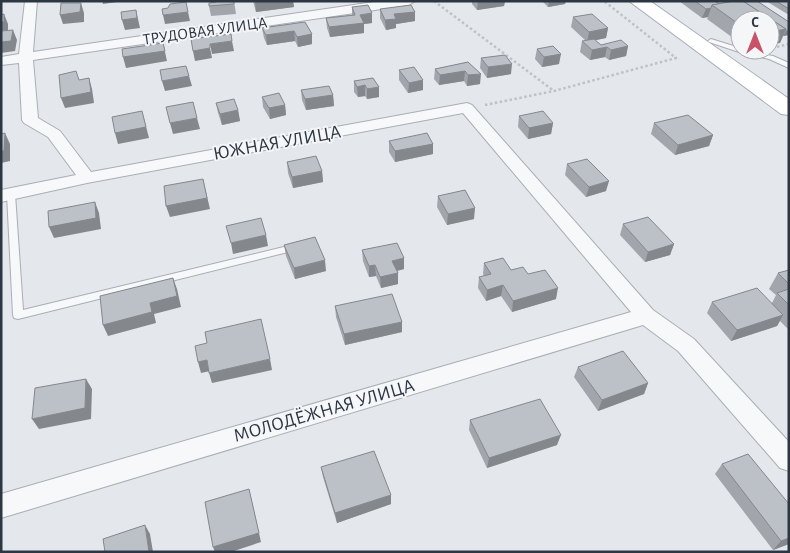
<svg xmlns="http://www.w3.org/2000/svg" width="790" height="553" font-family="'Alegreya Sans',sans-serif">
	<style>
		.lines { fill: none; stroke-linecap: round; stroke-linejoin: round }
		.lane-casing { stroke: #a9aeb5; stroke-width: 2 }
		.street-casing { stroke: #a9aeb5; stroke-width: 2 }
		.primary-casing { stroke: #a4acb6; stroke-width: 2 }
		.path { stroke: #bec2c7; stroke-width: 2.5; stroke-dasharray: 2.5 2.5; stroke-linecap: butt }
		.lane { fill: #f7f8fa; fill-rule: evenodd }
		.street { fill: #f7f8fa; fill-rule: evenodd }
		.primary { fill: #fff; fill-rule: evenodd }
		.wall { fill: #a2a6ac }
		.shaded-wall { fill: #84878c }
		.building { fill: #bcc1c8; stroke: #84878c }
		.labels { text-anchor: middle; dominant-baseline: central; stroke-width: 4; stroke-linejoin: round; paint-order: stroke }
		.far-street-label { font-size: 16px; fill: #2d3643; stroke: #f4f6f8 }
		.street-label { font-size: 19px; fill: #2d3643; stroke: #f4f6f8 }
	</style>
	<rect width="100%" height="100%" fill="#e4e7eb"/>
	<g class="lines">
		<!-- lane casing -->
		<g class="lane-casing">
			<g id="lane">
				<polygon points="711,39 740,48 740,50 773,56 789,63 789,68 769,59 739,52 709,42 708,41"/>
				<polygon points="11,191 15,194 23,310 292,245 297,248 292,251 18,319 14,318 13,315 7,194"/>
			</g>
		</g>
		<!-- street casing -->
		<g class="street-casing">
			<polygon id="street" points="25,1 37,1 33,52 381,1 415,1 409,5 33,60 38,118 60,131 91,172 467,103 472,105 653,310 694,339 789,442 789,471 780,468 678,351 643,325 1,518 1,494 631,312 463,113 87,183 1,202 1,190 76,175 48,137 24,123 22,120 19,63 1,65 1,57 19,54"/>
		</g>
		<!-- primary casing -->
		<g class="primary-casing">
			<polygon id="primary" points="629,1 650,1 789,99 789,115 781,114"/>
		</g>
		<!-- path -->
		<g class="path">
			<polyline points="434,1 554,91"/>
			<polyline points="777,47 789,44"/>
			<polyline points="485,105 554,91 676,58 604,1"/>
		</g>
		<!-- lane -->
		<use href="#lane" class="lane"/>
		<!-- street -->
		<use href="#street" class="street"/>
		<!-- primary -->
		<use href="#primary" class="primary"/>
	</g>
	<!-- wall -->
	<g class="wall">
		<polygon points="216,1 234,1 236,14 211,16 209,6 216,2"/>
		<polygon points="253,1 293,1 294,7 256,12"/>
		<polygon points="472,1 505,1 504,6 477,10 472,4"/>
		<polygon points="542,1 566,1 565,4 548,7"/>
		<polygon points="679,1 728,1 729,2 732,2 731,1 757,1 789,22 789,35 783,36 780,43 740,20 740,43 707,19 708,17 702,18"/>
		<polygon points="766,1 789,1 789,15"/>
		<polygon points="352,7 372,23 364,24 364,33 330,37 327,28 326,18 352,15"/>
		<polygon points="380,9 415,12 415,21 396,24 396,28 386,30 380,18"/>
		<polygon points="573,17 608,28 606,38 595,40 601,45 628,46 626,56 609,60 605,57 590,60 580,52 582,41 586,41 571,27"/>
		<polygon points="305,22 312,34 312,44 298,47 295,41 267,45 264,38 262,28"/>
		<polygon points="537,49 559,64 542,67 535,59"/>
		<polygon points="481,58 511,74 487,78 480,68"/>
		<polygon points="468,62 480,84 467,86 464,81 439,85 434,79 435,69"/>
		<polygon points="399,70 423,90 408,93 399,80"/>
		<polygon points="373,78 379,97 367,99 365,96 358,97 354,92 354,81"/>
		<polygon points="301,90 333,95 334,106 306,110 302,100"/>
		<polygon points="262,97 285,105 286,115 270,119 263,107"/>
		<polygon points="216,103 238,110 240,121 222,125 218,113"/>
		<polygon points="519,116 553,123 551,134 528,139 518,127"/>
		<polygon points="654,123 713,135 709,146 675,155 651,134"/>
		<polygon points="389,141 433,144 433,154 395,162 389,152"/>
		<polygon points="287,162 322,171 323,182 293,188 288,173"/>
		<polygon points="567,164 606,191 586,197 565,175"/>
		<polygon points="438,196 474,219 447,225 437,207"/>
		<polygon points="623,224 674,244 670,255 645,262 620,235"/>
		<polygon points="284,245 326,271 295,279 286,256"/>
		<polygon points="362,250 404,269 397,271 398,273 398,284 381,288 376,276 369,277 363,261"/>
		<polygon points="484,263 528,274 556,299 512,312 501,296 486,301 478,288 479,277 484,276 483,274"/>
		<polygon points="789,270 789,330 780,321 777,326 731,341 707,313 712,302 772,303 776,295 769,289 778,273"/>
		<polygon points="335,306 402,322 402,332 345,345 336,317"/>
		<polygon points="578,367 648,383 644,394 598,411 574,377"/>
		<polygon points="470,420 557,445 487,468 469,430"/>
		<polygon points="722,464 789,544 773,550 715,474"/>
		<polygon points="321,467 391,504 337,523 323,477"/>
	</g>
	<!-- shaded-wall -->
	<g class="shaded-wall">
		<polygon points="102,1 124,1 103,4"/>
		<polygon points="263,1 293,1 294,7 256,12 255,2"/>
		<polygon points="478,1 505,1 504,6 477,10"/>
		<polygon points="549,1 566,1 565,4 548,7"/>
		<polygon points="81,3 84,13 84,22 63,24 60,15"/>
		<polygon points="711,8 708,17 702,18 706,9"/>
		<polygon points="136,10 140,28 125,30 122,20"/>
		<polygon points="188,12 190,21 165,24 163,15"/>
		<polygon points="415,12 415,21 396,24 396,28 386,30 385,20 394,14"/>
		<polygon points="372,13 372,23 364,24 364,33 330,37 329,27 360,15"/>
		<polygon points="4,14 8,24 8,32 1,33 1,22"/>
		<polygon points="608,28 606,38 587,42 589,32"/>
		<polygon points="786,29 780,43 770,45 770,32"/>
		<polygon points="13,30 17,40 15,51 1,53 1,42"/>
		<polygon points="294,31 295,41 267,45 266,35"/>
		<polygon points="786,31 789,31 789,35 783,36"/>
		<polygon points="312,34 312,44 298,47 297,37"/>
		<polygon points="232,41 234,51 212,54 210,44"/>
		<polygon points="163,43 167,61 126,68 123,57"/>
		<polygon points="628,46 626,56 609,60 611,50"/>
		<polygon points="607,47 605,57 590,60 592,50"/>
		<polygon points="210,48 212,58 195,61 193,51"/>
		<polygon points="561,54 559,64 542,67 544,57"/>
		<polygon points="512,64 511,74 487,78 488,67"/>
		<polygon points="465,71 464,81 439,85 440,75"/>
		<polygon points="481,74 480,84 467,86 468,75"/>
		<polygon points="189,76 192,86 165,91 162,81"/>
		<polygon points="89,78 92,89 94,103 65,108 61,98"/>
		<polygon points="423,80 423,90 408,93 409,83"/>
		<polygon points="365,85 365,96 358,97 357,87"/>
		<polygon points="379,87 379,97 367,99 367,89"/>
		<polygon points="333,95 334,106 306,110 305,99"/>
		<polygon points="285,105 286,115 270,119 269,108"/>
		<polygon points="238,110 240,121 222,125 220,114"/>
		<polygon points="142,111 149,138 118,144 115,133"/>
		<polygon points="197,118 200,129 173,134 170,123"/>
		<polygon points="553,123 551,134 528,139 529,128"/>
		<polygon points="5,133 10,144 10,161 1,163 1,151"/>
		<polygon points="713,135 709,146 675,155 678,145"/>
		<polygon points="433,144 433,154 395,162 395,151"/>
		<polygon points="322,171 323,182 293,188 292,177"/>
		<polygon points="203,179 210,209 170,217 166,206"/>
		<polygon points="609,181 606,191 586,197 589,187"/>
		<polygon points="95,202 99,213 101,229 54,238 49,227"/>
		<polygon points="475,208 474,219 447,225 448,214"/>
		<polygon points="266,235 268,246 233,254 231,243"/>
		<polygon points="674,244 670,255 645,262 648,252"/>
		<polygon points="404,258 404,269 392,272 392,261"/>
		<polygon points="325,260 326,271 295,279 294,268"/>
		<polygon points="375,265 376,276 369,277 369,266"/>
		<polygon points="398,273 398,284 381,288 380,277"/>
		<polygon points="173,278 177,289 181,307 154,314 156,323 108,336 103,325 150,303"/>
		<polygon points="503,285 501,296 486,301 487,290"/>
		<polygon points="558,288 556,299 512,312 513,301"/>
		<polygon points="783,315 777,326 731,341 737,330"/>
		<polygon points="402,322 402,332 345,345 344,334"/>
		<polygon points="270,359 272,370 212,383 209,373"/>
		<polygon points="207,360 210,371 201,373 198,362"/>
		<polygon points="86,379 92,389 91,419 39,429 32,419"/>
		<polygon points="648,383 644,394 598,411 602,400"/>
		<polygon points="561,435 557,445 487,468 489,458"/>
		<polygon points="249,489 261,542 231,552 215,552 213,547"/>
		<polygon points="391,495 391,504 337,523 335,513"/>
		<polygon points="145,525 150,534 153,552 149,552"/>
		<polygon points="789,538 789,544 773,550 781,541"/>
	</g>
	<!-- building -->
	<g class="building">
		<polygon points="216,1 234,1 234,4 209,6 209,3 216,2"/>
		<polygon points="695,1 715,1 719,4 712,5 711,8 706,9"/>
		<polygon points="715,1 728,1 729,2 719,4"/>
		<polygon points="734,1 743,1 786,29 770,32 770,20 740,20 740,25 712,5"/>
		<polygon points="743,1 757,1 789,22 789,31 786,31 786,29"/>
		<polygon points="776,1 789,1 789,9"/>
		<polygon points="186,2 188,12 163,15 162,9 168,8 170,4"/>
		<polygon points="61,3 81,3 80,12 60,15"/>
		<polygon points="368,5 372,13 360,15 364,23 329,27 326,18 355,15 352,7"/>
		<polygon points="411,5 415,12 394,14 396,19 385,20 380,9"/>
		<polygon points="136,10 137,18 122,20 121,12"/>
		<polygon points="4,14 4,22 1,22 1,15"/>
		<polygon points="592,14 608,28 589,32 573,17"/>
		<polygon points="305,22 312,34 297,37 294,31 266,35 262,28"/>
		<polygon points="13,30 11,41 1,42 1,31"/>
		<polygon points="231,34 232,41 210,44 210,48 193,51 191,39"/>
		<polygon points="594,39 601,45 621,40 628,46 611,50 607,47 592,50 582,41"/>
		<polygon points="163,43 165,51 123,57 122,49"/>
		<polygon points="553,46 561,54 544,57 537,49"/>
		<polygon points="505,55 512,64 488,67 481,58"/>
		<polygon points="468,62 481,74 468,75 465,71 440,75 435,69"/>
		<polygon points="186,66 189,76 162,81 160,70"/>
		<polygon points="414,67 423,80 409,83 399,70"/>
		<polygon points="76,71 79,80 89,78 91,92 61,98 59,75"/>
		<polygon points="373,78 379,87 367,89 365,85 357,87 354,81"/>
		<polygon points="329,86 333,95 305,99 301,90"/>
		<polygon points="279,93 285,105 269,108 262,97"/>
		<polygon points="234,99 238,110 220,114 216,103"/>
		<polygon points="193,102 197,118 170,123 166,107"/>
		<polygon points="142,111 146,127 115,133 112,117"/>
		<polygon points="543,111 553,123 529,128 519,116"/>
		<polygon points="688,115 713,135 678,145 654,123"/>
		<polygon points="5,133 4,151 1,151 1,134"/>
		<polygon points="427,133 433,144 395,151 389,141"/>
		<polygon points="316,156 322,171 292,177 287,162"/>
		<polygon points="587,159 609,181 589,187 567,164"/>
		<polygon points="203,179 207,198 166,206 164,186"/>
		<polygon points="465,190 475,208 448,214 438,196"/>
		<polygon points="95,202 96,218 49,227 48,211"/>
		<polygon points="648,217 674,244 648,252 623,224"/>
		<polygon points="261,218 266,235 231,243 226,226"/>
		<polygon points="315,237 325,260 294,268 284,245"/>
		<polygon points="397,243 404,258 392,261 398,273 380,277 375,265 369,266 362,250"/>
		<polygon points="503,258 511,270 523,267 528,274 545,270 558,288 513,301 503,285 487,290 479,277 491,274 484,263"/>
		<polygon points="789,270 789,284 778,273"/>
		<polygon points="173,278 177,296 150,303 152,312 103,325 100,296"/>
		<polygon points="757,288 783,315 737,330 712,302"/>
		<polygon points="789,289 789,305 777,293"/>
		<polygon points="392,294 402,322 344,334 335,306"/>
		<polygon points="261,319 270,359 209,373 207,360 198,362 195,346 207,343 205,332"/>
		<polygon points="623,351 648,383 602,400 578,367"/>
		<polygon points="86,379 85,408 32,419 35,388"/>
		<polygon points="540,399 561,435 489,458 470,420"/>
		<polygon points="374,451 391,495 335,513 321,467"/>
		<polygon points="748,454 789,504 789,538 781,541 722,464"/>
		<polygon points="249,489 259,533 213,547 205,502"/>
		<polygon points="145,525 149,552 105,552 103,539"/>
	</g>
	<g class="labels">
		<!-- far-street labels -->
		<g class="far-street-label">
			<text transform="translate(205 31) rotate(-8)">ТРУДОВАЯ УЛИЦА</text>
		</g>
		<!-- street labels -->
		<g class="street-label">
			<text transform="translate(277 143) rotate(-10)">ЮЖНАЯ УЛИЦА</text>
			<text transform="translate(324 411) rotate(-16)">МОЛОДЁЖНАЯ УЛИЦА</text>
		</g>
	</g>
	<!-- border -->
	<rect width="790" height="553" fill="none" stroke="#2d3643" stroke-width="5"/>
	<!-- north arrow -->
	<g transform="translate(755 35)"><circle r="24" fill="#f4f6f8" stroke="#a4a9b0"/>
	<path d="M0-4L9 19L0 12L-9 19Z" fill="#c85268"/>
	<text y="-8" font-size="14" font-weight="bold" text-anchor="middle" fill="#2d3643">С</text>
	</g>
</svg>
